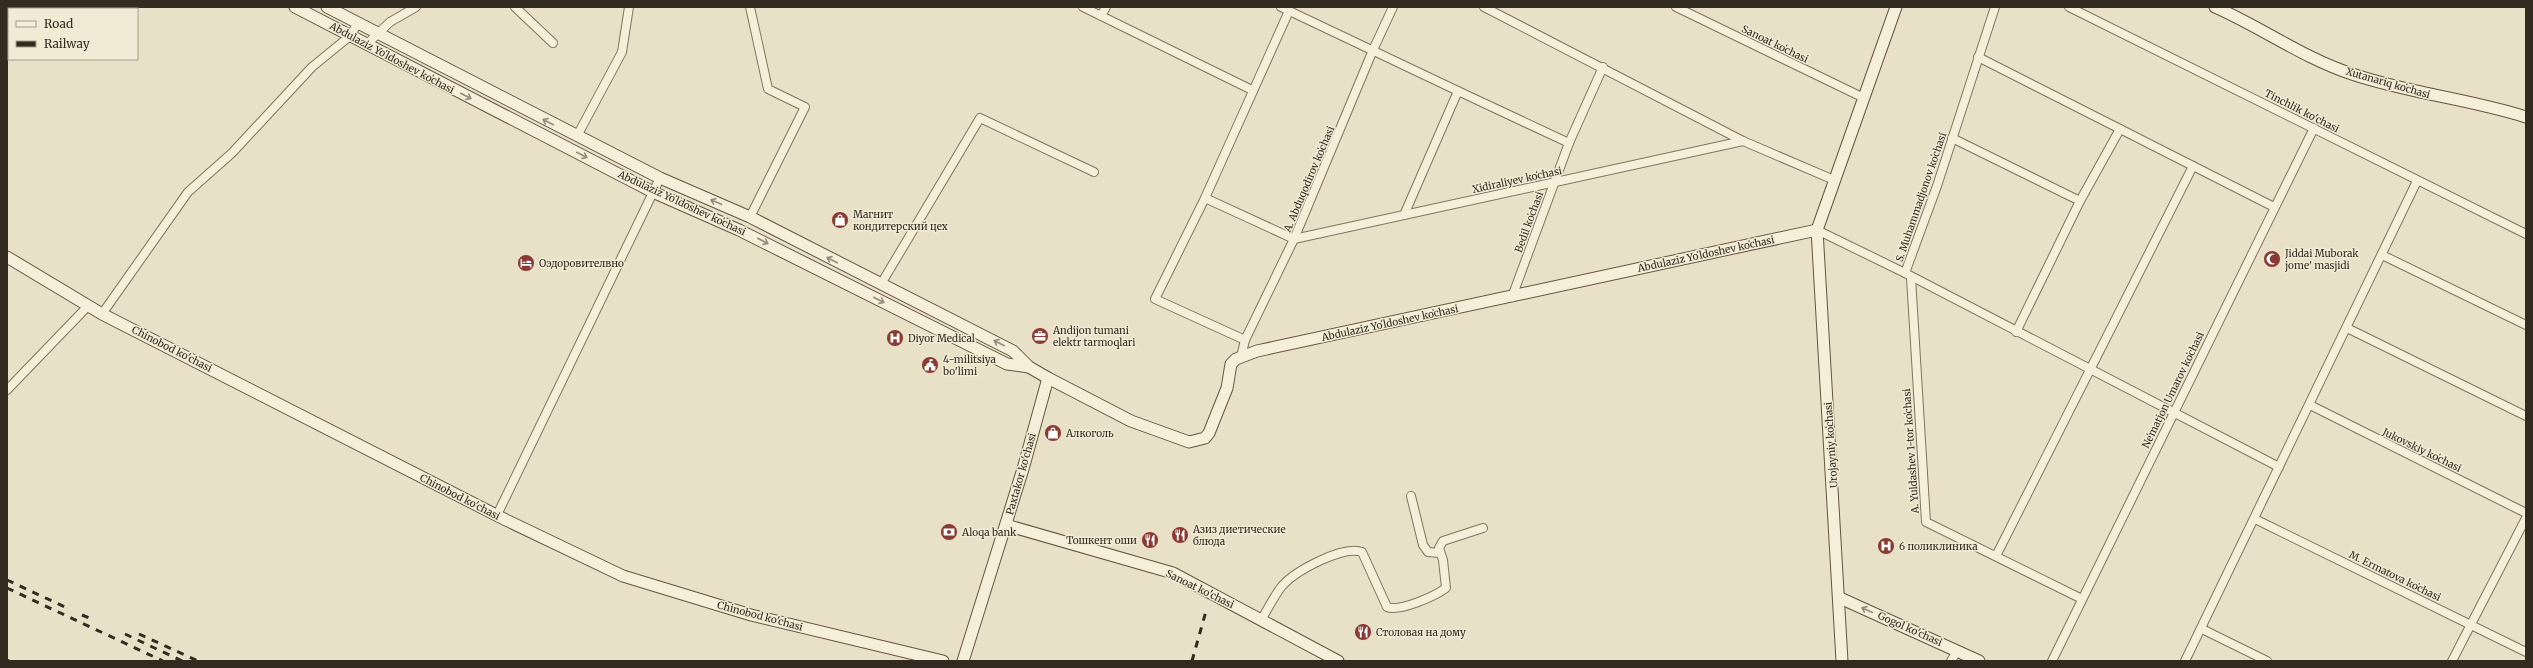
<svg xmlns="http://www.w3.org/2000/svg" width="2533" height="668" font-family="Merriweather,serif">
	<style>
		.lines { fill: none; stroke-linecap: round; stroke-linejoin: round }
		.street-casing { stroke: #82745e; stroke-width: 10 }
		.secondary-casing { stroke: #645541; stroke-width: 13 }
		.street { stroke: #f5eed9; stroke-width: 8 }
		.secondary { stroke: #f5eed9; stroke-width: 11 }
		.rail { stroke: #342b20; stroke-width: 3; stroke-dasharray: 7 7; stroke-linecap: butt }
		.oneway { stroke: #948c7c }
		.labels { text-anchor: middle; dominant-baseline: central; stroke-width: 3; stroke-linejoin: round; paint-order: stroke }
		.street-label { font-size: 10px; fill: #342b20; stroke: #f1ebd5 }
		.poi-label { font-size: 10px; fill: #342b20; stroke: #f1ebd5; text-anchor: start }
	</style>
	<rect width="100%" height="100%" fill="#e9e1c7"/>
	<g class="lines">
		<!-- street casing -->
		<g class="street-casing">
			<g id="street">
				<polyline points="515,7 553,43"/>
				<polyline points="1083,7 1252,90"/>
				<polyline points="1281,7 1458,91"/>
				<polyline points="1484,7 1743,141 1834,180"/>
				<polyline points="1676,7 1864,98"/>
				<polyline points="1995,7 1937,186 1905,273 2279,467"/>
				<polyline points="2069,7 2526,234"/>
				<polyline points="1101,16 1106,7"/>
				<polyline points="366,45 390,22 416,7"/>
				<polyline points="1978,57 2274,207"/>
				<polyline points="577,136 622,52 629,7"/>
				<polyline points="1952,138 2080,201"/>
				<polyline points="1205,198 1294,239 1743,141"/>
				<polyline points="1404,215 1458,91 1569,143"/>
				<polyline points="750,217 805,107 768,89 750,7"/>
				<polyline points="1817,230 1905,273"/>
				<polyline points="2382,255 2526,325"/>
				<polyline points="1911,278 1926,522 2082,599"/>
				<polyline points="881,284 980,118 1094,172"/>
				<polyline points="1512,297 1569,143 1603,67"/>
				<polyline points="102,314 188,192 232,153 312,67 350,36 358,23"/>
				<polyline points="2347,328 2526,416"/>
				<polyline points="2016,332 2080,201 2120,129"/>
				<polyline points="1245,340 1155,299 1205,198 1289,11"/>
				<polyline points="1241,357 1245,340 1294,239 1373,50 1393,7"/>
				<polyline points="7,390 88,306"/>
				<polyline points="2310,405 2526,513"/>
				<polyline points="1411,496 1423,545 1428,552 1440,553"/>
				<polyline points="497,515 660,178"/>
				<polyline points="2255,519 2526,652"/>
				<polyline points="1996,556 2193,166"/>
				<path d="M1261,620c7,-11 13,-24 21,-34 13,-15 61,-41 80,-34l25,55c13,5 48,-11 59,-19l-3,-28 -4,-12 4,-7 40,-13"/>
				<polyline points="2202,629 2267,661"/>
				<polyline points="1951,661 1957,651"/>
				<polyline points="2052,661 2314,128"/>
				<polyline points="2185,661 2417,181"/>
				<polyline points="2452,661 2526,518"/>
			</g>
		</g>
		<!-- secondary casing -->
		<g class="secondary-casing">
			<g id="secondary">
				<polyline points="295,7 655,193 739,230 1007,364 1029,367"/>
				<polyline points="327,7 660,178 750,217 1013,351 1029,367 1048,378 1131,421 1189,442 1205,438 1209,433 1227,388 1231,364 1236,359 1257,351 1817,230"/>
				<path d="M2215,7c46,20 88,51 137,67 56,19 117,25 174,43"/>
				<polyline points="7,257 102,314 506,520 623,576 751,615 943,661"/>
				<polyline points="1006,525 1173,573 1338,661"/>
				<polyline points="1840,598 1979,661"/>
				<polyline points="963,661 1023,469 1048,378"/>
				<polyline points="1842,661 1817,230 1896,7"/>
			</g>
		</g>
		<!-- street -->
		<use href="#street" class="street"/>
		<!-- secondary -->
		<use href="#secondary" class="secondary"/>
		<!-- rail -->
		<g class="rail">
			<polyline points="7,580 67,608"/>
			<polyline points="7,588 163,661"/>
			<polyline points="82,615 94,620"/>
			<polyline points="125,634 182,661"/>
			<polyline points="139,634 198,661"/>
			<polyline points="7,660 9,661"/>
			<polyline points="1192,661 1206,611"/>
		</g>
	</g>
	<!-- one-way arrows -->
	<defs><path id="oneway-shaft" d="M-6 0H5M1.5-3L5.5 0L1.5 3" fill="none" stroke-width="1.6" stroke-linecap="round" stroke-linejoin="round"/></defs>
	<g class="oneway">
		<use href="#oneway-shaft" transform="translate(466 96) rotate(27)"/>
		<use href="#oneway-shaft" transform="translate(548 122) rotate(-153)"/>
		<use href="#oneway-shaft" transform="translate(582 155) rotate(27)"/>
		<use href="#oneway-shaft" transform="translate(716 202) rotate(-157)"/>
		<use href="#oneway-shaft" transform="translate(763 241) rotate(27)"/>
		<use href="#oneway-shaft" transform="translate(832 260) rotate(-153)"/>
		<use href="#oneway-shaft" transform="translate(879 300) rotate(27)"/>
		<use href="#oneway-shaft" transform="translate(999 343) rotate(-153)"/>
		<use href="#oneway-shaft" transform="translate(1867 610) rotate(-156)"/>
	</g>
	<!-- icons -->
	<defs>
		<g id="shop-disc" transform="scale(0.9)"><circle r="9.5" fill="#8a3b35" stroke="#f1ebd5"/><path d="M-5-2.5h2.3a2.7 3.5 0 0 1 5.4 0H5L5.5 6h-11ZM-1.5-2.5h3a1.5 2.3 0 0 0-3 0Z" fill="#fff"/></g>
		<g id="mosque-disc" transform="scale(0.9)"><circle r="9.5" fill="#8a3b35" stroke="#f1ebd5"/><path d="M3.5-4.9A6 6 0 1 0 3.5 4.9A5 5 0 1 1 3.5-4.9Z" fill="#fff"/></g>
		<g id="hotel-disc" transform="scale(0.9)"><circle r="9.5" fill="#8a3b35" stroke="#f1ebd5"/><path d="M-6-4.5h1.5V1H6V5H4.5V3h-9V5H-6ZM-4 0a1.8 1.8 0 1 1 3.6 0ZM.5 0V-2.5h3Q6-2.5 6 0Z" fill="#fff"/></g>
		<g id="office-disc" transform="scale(0.9)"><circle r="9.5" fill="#8a3b35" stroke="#f1ebd5"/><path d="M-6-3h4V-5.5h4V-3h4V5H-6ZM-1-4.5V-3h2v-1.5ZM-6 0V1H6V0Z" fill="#fff"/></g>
		<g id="hospital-disc" transform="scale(0.9)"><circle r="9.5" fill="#8a3b35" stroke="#f1ebd5"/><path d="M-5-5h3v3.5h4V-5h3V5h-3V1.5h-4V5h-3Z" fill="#fff"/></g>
		<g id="civic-disc" transform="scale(0.9)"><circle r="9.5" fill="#8a3b35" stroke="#f1ebd5"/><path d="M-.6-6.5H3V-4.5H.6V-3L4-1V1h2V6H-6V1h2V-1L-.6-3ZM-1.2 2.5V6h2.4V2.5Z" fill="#fff"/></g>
		<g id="bank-disc" transform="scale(0.9)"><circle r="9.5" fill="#8a3b35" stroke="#f1ebd5"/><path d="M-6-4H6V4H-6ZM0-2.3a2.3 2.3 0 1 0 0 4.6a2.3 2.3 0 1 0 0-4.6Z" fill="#fff"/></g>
		<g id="restaurant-disc" transform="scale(0.9)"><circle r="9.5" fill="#8a3b35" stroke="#f1ebd5"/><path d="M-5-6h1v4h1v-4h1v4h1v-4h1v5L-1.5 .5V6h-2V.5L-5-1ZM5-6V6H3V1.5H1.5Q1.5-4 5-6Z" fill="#fff"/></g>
	</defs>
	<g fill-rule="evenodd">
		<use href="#shop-disc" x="840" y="220"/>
		<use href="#mosque-disc" x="2272" y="259"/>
		<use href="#hotel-disc" x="526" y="263"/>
		<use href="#office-disc" x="1040" y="336"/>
		<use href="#hospital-disc" x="895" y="338"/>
		<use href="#civic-disc" x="930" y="365"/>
		<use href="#shop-disc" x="1053" y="433"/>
		<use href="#bank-disc" x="949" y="532"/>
		<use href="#restaurant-disc" x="1180" y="535"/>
		<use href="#restaurant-disc" x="1150" y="540"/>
		<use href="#hospital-disc" x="1886" y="546"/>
		<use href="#restaurant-disc" x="1363" y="632"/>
	</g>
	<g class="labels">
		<!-- street labels -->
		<g class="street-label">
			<text transform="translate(1775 44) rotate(26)">Sanoat koʻchasi</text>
			<text transform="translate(392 58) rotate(28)">Abdulaziz Yoʻldoshev koʻchasi</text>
			<text transform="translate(2388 83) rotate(16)">Xutanariq koʻchasi</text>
			<text transform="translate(2302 111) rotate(27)">Tinchlik ko'chasi</text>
			<text transform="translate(1309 179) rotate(-67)">A. Abduqodirov koʻchasi</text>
			<text transform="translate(1517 180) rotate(-12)">Xidiraliyev koʻchasi</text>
			<text transform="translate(1921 197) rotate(-71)">S. Muhammadjonov koʻchasi</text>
			<text transform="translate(682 203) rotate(25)">Abdulaziz Yoʻldoshev koʻchasi</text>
			<text transform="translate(1529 222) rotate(-70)">Bedil koʻchasi</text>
			<text transform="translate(1706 254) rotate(-12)">Abdulaziz Yoʻldoshev koʻchasi</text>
			<text transform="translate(1390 323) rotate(-12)">Abdulaziz Yoʻldoshev koʻchasi</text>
			<text transform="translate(172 349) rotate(27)">Chinobod ko'chasi</text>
			<text transform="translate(2173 390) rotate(-64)">Neʻmatjon Umarov koʻchasi</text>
			<text transform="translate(1831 445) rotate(-94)">Urоjayniy koʻchasi</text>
			<text transform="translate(2422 450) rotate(26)">Jukovskiy koʻchasi</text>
			<text transform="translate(1911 451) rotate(-94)">A. Yuldashev 1-tor koʻchasi</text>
			<text transform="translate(1021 474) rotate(-74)">Paxtakor ko'chasi</text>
			<text transform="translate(460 497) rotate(27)">Chinobod ko'chasi</text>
			<text transform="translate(2395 576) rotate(26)">M. Ermatova koʻchasi</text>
			<text transform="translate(1200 589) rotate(26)">Sanoat ko'chasi</text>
			<text transform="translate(760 616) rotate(15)">Chinobod ko'chasi</text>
			<text transform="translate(1910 629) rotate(24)">Gogol ko'chasi</text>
		</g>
		<!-- poi labels -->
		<g class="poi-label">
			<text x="853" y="214">Магнит<tspan x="853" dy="12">кондитерский цех</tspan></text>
			<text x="2285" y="253">Jiddai Muborak<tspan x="2285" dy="12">jome' masjidi</tspan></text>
			<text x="539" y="263">Оэдоровителвно</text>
			<text x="1053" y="330">Andijon tumani<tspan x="1053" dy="12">elektr tarmoqlari</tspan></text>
			<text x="908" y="338">Diyor Medical</text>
			<text x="943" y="359">4-militsiya<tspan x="943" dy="12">bo'limi</tspan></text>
			<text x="1066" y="433">Алкоголь</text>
			<text x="1193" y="529">Азиз диетические<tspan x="1193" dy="12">блюда</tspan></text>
			<text x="962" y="532">Aloqa bank</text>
			<text x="1137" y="540" text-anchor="end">Тошкент оши</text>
			<text x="1899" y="546">6 поликлиника</text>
			<text x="1376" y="632">Столовая на дому</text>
		</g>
	</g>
	<!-- border -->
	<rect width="2533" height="668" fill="none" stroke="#342b20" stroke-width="16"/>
	<!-- legend -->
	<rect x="8" y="8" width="130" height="52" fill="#f1ebd5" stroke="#a59e8d"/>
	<rect x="16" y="21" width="20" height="6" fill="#f5eed9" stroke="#a59e8d"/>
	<text x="44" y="28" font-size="12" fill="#342b20">Road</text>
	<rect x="16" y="41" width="20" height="6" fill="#342b20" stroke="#a59e8d"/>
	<text x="44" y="48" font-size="12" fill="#342b20">Railway</text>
</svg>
